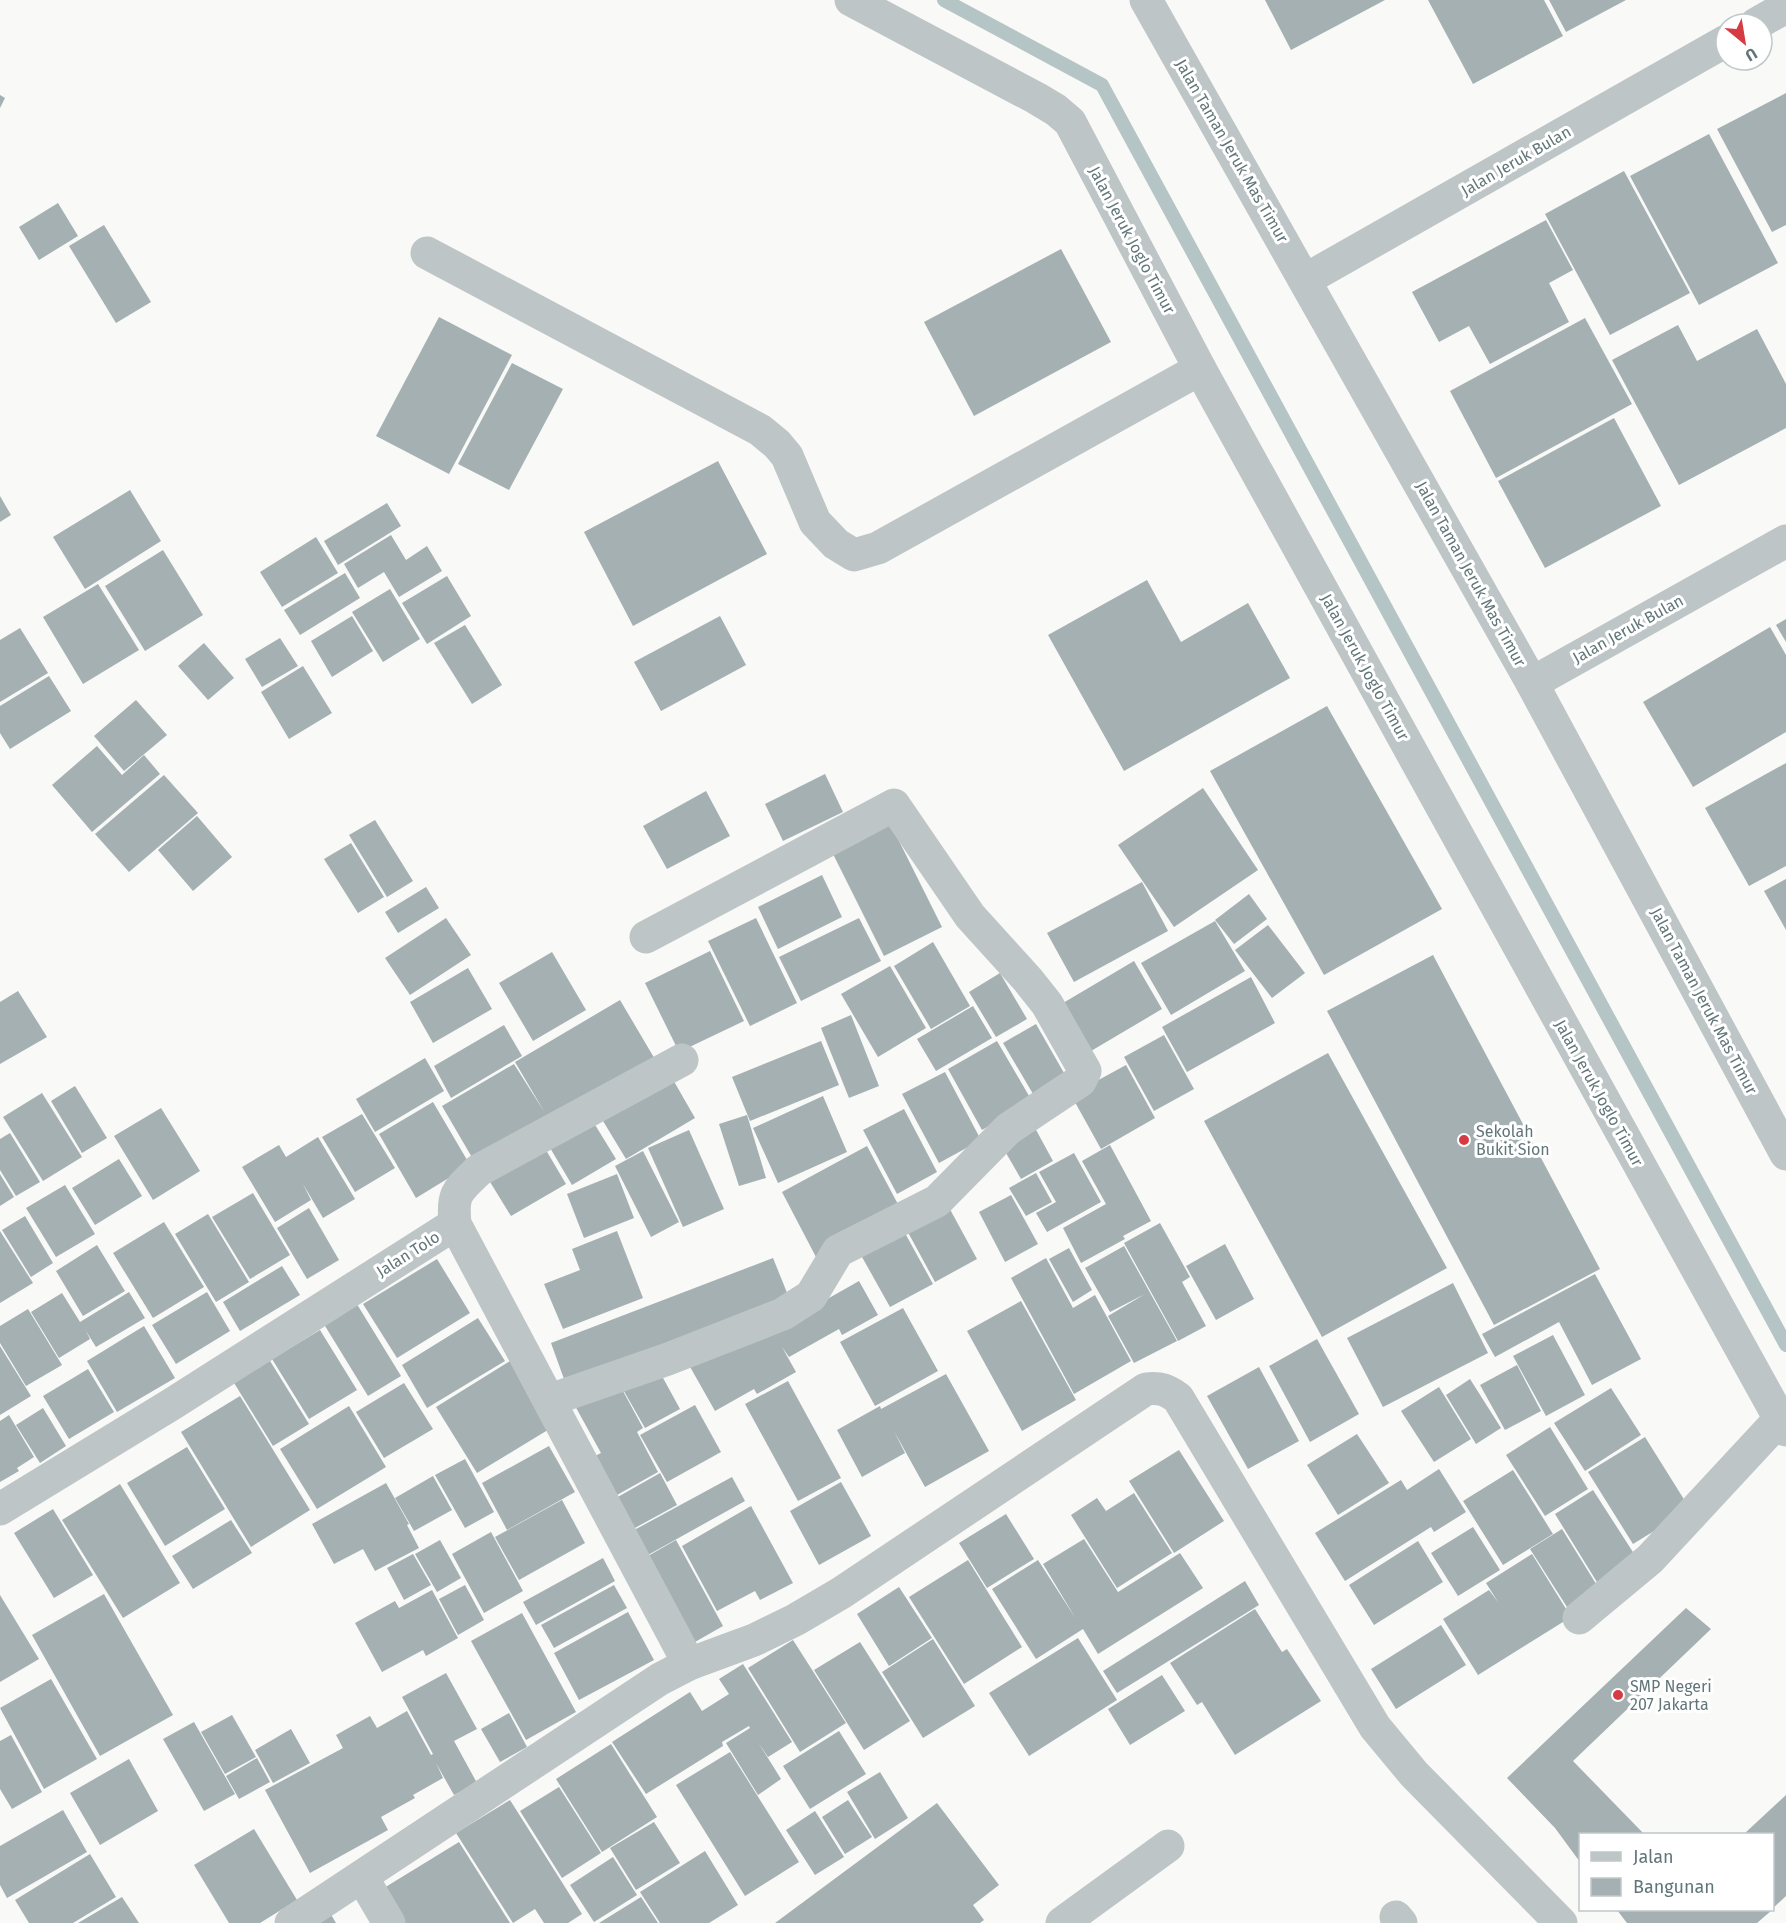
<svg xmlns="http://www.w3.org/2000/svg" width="1786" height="1923" font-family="'Fira Sans',sans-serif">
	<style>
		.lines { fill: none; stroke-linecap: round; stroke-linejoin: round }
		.stream { stroke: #b5c5c5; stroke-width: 14 }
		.building { fill: #a4b0b2 }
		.street { stroke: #bec5c6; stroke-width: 33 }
		.poi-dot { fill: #d53b42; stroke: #fff; stroke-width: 2 }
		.labels { text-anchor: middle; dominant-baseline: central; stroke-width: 6; stroke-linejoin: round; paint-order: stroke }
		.street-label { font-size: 16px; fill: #62767a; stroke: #fff }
		.poi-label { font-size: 16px; fill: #62767a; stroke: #fff; text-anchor: start }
	</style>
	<rect width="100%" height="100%" fill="#f9f9f7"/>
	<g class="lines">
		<!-- stream -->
		<polyline class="stream" points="944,0 1102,85 1786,1345"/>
	</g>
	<!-- building -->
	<g class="building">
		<polygon points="1265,0 1385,0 1291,50"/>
		<polygon points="1428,0 1544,0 1563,36 1473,84"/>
		<polygon points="1549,0 1626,0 1566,32"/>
		<polygon points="1786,93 1786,225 1772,232 1717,129"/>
		<polygon points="0,95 5,98 0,108"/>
		<polygon points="1709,134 1778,263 1699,305 1630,176"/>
		<polygon points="1624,171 1690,293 1610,335 1545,214"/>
		<polygon points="58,203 78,236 39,260 19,227"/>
		<polygon points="1546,220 1573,270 1549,283 1569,322 1490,364 1469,326 1439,342 1412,292"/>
		<polygon points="104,225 151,302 116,323 69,246"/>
		<polygon points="1061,249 1111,342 974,416 924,322"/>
		<polygon points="439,317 512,355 449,474 376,436"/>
		<polygon points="1585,318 1632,404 1496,478 1450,391"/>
		<polygon points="1678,325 1697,361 1757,329 1786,384 1786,428 1679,485 1612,360"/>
		<polygon points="512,363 563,389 509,490 458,464"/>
		<polygon points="1614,418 1661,506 1545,568 1498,481"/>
		<polygon points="718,461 767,554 633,626 584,532"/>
		<polygon points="130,490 161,541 85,589 53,537"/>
		<polygon points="0,496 11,515 0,522"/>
		<polygon points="387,503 401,526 338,565 324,541"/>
		<polygon points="391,535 406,560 427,546 442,571 399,597 384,572 358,588 344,564"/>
		<polygon points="316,537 338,573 282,607 260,572"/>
		<polygon points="163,550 203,615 145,651 105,586"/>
		<polygon points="345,573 360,598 300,635 284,610"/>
		<polygon points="447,576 471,616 427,644 402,603"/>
		<polygon points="1147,580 1181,642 1248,603 1290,678 1124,771 1048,635"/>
		<polygon points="98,584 139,650 83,684 43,617"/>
		<polygon points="390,589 420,639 383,662 352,612"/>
		<polygon points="352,616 373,651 332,677 311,641"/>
		<polygon points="720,616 746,665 661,711 634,662"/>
		<polygon points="1786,619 1786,642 1776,625"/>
		<polygon points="465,625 502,685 472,704 434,643"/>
		<polygon points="1770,627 1786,655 1786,732 1693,787 1643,702"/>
		<polygon points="20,628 48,673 0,702 0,640"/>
		<polygon points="280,638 298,666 262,687 245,659"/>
		<polygon points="204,643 234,678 208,700 178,666"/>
		<polygon points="303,666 332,713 289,739 261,692"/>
		<polygon points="49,676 71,711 10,749 0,733 0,706"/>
		<polygon points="136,700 167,735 124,771 94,736"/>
		<polygon points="1327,706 1442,909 1324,975 1210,771"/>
		<polygon points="97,746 122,775 144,755 160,774 92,832 52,785"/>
		<polygon points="1786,763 1786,866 1749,886 1705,808"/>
		<polygon points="825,774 843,812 783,841 765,804"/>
		<polygon points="164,775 198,813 129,872 95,834"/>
		<polygon points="1203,788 1258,870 1174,927 1118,845"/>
		<polygon points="706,791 730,836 667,869 643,826"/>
		<polygon points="197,816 232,857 193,891 158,850"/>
		<polygon points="375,820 413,881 387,897 349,835"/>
		<polygon points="889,821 942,927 884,956 831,850"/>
		<polygon points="351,843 384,897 358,913 324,859"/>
		<polygon points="822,875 842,917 778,949 758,907"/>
		<polygon points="1786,879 1786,930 1764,891"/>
		<polygon points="1142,882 1168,931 1074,982 1047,933"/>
		<polygon points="426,887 439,908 398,933 385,912"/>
		<polygon points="1249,894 1267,919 1234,944 1215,920"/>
		<polygon points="446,918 471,955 410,995 385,958"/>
		<polygon points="756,918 797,1003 750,1026 708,941"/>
		<polygon points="859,918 881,961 801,1001 779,957"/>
		<polygon points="1215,921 1245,971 1171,1015 1141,963"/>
		<polygon points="1268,925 1305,973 1272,998 1235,950"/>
		<polygon points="933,942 970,1006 931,1029 894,966"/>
		<polygon points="710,951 744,1021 679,1052 645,983"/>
		<polygon points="552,952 586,1010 533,1041 499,983"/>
		<polygon points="1433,955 1600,1269 1494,1325 1327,1011"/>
		<polygon points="1134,961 1162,1009 1086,1054 1058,1006"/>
		<polygon points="890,966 926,1028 878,1057 841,994"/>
		<polygon points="468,968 492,1009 433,1043 410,1002"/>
		<polygon points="1000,973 1027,1019 996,1037 969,992"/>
		<polygon points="1251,977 1275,1023 1187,1072 1162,1027"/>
		<polygon points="18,991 47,1037 0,1064 0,1002"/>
		<polygon points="620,1000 656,1061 477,1166 442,1106 514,1064 545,1113 515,1062"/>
		<polygon points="973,1006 992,1038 936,1071 917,1039"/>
		<polygon points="851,1015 879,1086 849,1098 821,1028"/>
		<polygon points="1036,1024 1068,1080 1036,1099 1003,1043"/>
		<polygon points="504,1025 522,1056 451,1098 434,1066"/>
		<polygon points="1164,1035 1194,1089 1154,1111 1124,1057"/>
		<polygon points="821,1041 839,1085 750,1121 732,1077"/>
		<polygon points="997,1041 1032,1101 982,1130 948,1069"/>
		<polygon points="1328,1053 1447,1268 1322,1337 1204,1121"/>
		<polygon points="425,1058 444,1091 375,1132 356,1099"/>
		<polygon points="1126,1065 1155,1118 1101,1149 1071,1095"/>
		<polygon points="668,1071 695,1118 626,1159 597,1111"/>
		<polygon points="945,1072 981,1140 939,1163 902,1094"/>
		<polygon points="75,1086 107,1138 82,1153 51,1101"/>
		<polygon points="42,1093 82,1157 43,1181 3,1117"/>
		<polygon points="823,1096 847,1152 778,1183 753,1128"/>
		<polygon points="433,1102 470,1165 416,1198 379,1134"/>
		<polygon points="161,1108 200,1171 153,1200 114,1136"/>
		<polygon points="904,1109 937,1172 897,1194 863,1130"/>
		<polygon points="362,1114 395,1168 355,1192 322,1137"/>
		<polygon points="589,1115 616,1159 572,1185 546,1141"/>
		<polygon points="747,1115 766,1178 739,1186 719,1124"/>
		<polygon points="1035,1128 1053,1161 1021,1179 1002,1146"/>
		<polygon points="689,1130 724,1209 683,1227 648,1148"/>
		<polygon points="10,1133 40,1182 16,1196 0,1170 0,1139"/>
		<polygon points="318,1137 355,1199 323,1218 303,1184 311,1200 275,1222 242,1167 279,1145 286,1157"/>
		<polygon points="543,1145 566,1184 511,1216 487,1177"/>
		<polygon points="1110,1145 1151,1221 1123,1236 1125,1239 1081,1263 1063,1228 1106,1204 1082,1161"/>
		<polygon points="867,1146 900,1208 816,1257 782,1192"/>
		<polygon points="643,1151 679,1222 651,1237 615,1166"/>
		<polygon points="1074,1153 1101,1202 1047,1232 1036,1213 1056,1202 1039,1172"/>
		<polygon points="119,1159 142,1196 95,1225 72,1188"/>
		<polygon points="1036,1173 1052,1202 1026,1216 1009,1188"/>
		<polygon points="0,1174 14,1197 0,1206"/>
		<polygon points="617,1174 634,1218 584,1238 567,1194"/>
		<polygon points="65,1185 95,1234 56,1257 26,1208"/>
		<polygon points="253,1193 290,1255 250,1279 212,1217"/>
		<polygon points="1011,1195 1038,1244 1005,1262 979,1212"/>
		<polygon points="946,1202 977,1259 935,1282 904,1225"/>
		<polygon points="309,1208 339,1260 307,1279 277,1228"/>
		<polygon points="208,1214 249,1282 216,1302 175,1234"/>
		<polygon points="25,1216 53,1263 31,1277 2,1230"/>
		<polygon points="164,1222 204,1287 153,1318 113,1253"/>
		<polygon points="1160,1223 1190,1277 1182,1282 1206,1326 1178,1341 1124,1243"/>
		<polygon points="900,1224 933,1284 890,1307 857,1248"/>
		<polygon points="0,1231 33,1283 0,1303"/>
		<polygon points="617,1231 643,1298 563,1329 544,1284 580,1270 572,1249"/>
		<polygon points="1225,1244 1254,1299 1216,1320 1186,1266"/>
		<polygon points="97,1245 125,1291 83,1316 56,1271"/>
		<polygon points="1124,1246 1177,1341 1134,1363 1108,1316 1145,1294 1110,1312 1085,1268"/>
		<polygon points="1069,1248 1092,1290 1073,1302 1049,1259"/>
		<polygon points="773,1258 792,1305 568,1390 551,1343"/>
		<polygon points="1046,1258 1073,1308 1095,1295 1131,1361 1074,1394 1011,1278"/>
		<polygon points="437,1259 470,1313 397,1358 363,1304"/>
		<polygon points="282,1266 300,1295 240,1331 223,1302"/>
		<polygon points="1595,1274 1641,1359 1592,1385 1559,1322 1495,1357 1482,1334"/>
		<polygon points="859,1281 878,1315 842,1335 839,1329 789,1357 782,1347 796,1372 757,1394 754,1389 715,1411 689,1365 822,1302"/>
		<polygon points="1453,1283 1488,1353 1383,1407 1347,1338"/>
		<polygon points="129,1292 145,1318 96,1347 86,1331 90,1339 59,1358 31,1312 62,1293 80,1322"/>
		<polygon points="207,1292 230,1331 176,1364 152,1325"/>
		<polygon points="355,1301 401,1376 368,1396 322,1321"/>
		<polygon points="1021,1301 1076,1400 1022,1431 967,1331"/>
		<polygon points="903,1308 938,1371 875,1406 840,1342"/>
		<polygon points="28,1309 62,1365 26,1386 0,1343 0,1326"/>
		<polygon points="478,1318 505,1361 427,1408 402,1365"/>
		<polygon points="144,1326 175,1378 117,1412 87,1361"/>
		<polygon points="320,1330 357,1390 309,1419 272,1359"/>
		<polygon points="1553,1335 1585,1395 1546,1416 1513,1356"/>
		<polygon points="1317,1339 1359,1414 1310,1442 1269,1366"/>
		<polygon points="0,1346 31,1396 0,1415"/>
		<polygon points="267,1356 309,1424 273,1446 231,1378"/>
		<polygon points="510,1361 551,1428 477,1473 436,1407"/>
		<polygon points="1517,1365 1541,1411 1505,1430 1480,1385"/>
		<polygon points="657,1367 680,1409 645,1428 621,1386"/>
		<polygon points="1259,1367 1299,1441 1248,1469 1207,1396"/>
		<polygon points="88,1369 114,1412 69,1439 43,1396"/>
		<polygon points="946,1374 989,1451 925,1487 894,1431 905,1453 862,1477 837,1430 880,1406 881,1409"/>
		<polygon points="1470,1379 1501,1428 1476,1444 1446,1395"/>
		<polygon points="617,1380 643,1428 637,1432 658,1472 617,1495 595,1456 601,1453 574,1404"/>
		<polygon points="788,1381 841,1478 798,1501 745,1404"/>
		<polygon points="404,1383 433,1429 384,1458 356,1412"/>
		<polygon points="1439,1387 1471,1439 1434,1462 1401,1411"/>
		<polygon points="1611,1388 1641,1435 1585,1471 1554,1423"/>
		<polygon points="240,1396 310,1510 251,1547 181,1432"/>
		<polygon points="695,1405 721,1452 667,1482 640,1435"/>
		<polygon points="349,1406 386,1467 317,1509 280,1449"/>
		<polygon points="43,1408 66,1446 40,1463 16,1425"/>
		<polygon points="9,1415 34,1457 17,1468 19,1471 0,1482 0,1421"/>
		<polygon points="1550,1427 1588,1489 1545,1516 1506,1455"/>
		<polygon points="1357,1434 1389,1483 1338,1515 1307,1465"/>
		<polygon points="1645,1437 1690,1509 1633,1544 1588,1472"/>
		<polygon points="549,1446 575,1492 507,1530 482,1483"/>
		<polygon points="187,1447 225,1509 165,1546 127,1483"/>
		<polygon points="1179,1450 1224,1521 1174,1553 1129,1481"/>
		<polygon points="465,1459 494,1512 465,1528 435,1475"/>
		<polygon points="1439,1469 1466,1512 1434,1532 1431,1527 1345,1581 1315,1533 1401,1480 1407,1490"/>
		<polygon points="1513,1470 1553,1534 1503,1565 1463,1501"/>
		<polygon points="660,1473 677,1505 633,1529 616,1498"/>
		<polygon points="433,1476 452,1510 414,1531 395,1498"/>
		<polygon points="732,1477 745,1501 639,1560 625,1535"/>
		<polygon points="841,1482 871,1536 819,1565 790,1511"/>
		<polygon points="386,1483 409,1524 407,1525 419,1548 375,1571 363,1549 334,1564 312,1524"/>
		<polygon points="120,1484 180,1583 123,1618 62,1520"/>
		<polygon points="1593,1490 1640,1563 1600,1587 1555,1514"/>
		<polygon points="1134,1493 1172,1553 1117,1588 1071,1515 1097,1498 1106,1511"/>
		<polygon points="562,1500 585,1543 519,1580 495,1537"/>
		<polygon points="751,1506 793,1583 760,1600 755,1591 717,1611 682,1546"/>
		<polygon points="53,1509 93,1575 54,1598 14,1533"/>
		<polygon points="1006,1514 1034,1559 987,1588 959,1543"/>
		<polygon points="231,1520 252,1553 193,1589 172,1556"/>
		<polygon points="1473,1527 1500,1570 1458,1596 1431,1553"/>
		<polygon points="1562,1529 1598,1587 1567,1607 1530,1549"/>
		<polygon points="491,1532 523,1591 484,1613 452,1554"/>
		<polygon points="1084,1539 1118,1592 1180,1553 1203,1588 1098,1654 1083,1629 1036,1659 992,1589 1038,1560 1076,1619 1043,1564"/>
		<polygon points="440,1540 461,1578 437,1592 415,1554"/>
		<polygon points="676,1540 723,1626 688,1646 641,1560"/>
		<polygon points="1418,1541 1443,1582 1374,1625 1349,1585"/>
		<polygon points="413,1554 431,1585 404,1600 387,1568"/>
		<polygon points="1532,1554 1571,1617 1478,1675 1443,1619 1489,1590 1498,1602 1486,1583"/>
		<polygon points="603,1558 615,1581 536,1625 523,1602"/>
		<polygon points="968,1560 1022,1647 964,1684 909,1597"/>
		<polygon points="1245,1581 1259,1605 1117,1693 1103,1671"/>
		<polygon points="465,1585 484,1620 458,1635 439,1599"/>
		<polygon points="614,1585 627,1608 554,1648 541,1625"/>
		<polygon points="899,1587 932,1638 889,1666 857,1614"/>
		<polygon points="432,1590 458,1638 426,1656 423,1650 382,1672 355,1623 395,1601 399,1608"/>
		<polygon points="104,1594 173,1715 100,1756 32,1635"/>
		<polygon points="0,1595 39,1659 0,1682"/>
		<polygon points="1686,1608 1711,1629 1573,1761 1644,1834 1580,1834 1580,1862 1555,1828 1507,1778"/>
		<polygon points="1255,1609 1282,1652 1287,1649 1321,1701 1235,1755 1202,1702 1197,1705 1170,1663"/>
		<polygon points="628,1612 654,1660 579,1700 554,1653"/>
		<polygon points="522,1613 576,1712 526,1740 471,1641"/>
		<polygon points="1441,1625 1466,1665 1396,1709 1371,1669"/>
		<polygon points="1078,1638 1117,1700 1029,1756 989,1693"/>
		<polygon points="933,1639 975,1706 923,1738 882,1672"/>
		<polygon points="793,1640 846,1723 800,1752 748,1668"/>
		<polygon points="860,1642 910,1721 864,1750 814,1670"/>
		<polygon points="743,1664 792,1742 768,1757 758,1742 781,1779 758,1795 726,1743 750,1728 749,1726 722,1742 723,1746 646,1794 612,1742 690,1692 702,1711 729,1694 719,1679"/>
		<polygon points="446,1673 477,1729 454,1741 477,1783 454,1795 436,1763 443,1778 413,1795 415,1798 381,1817 388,1830 310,1873 265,1790 343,1748 336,1735 370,1716 377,1728 407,1711 431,1755 433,1754 402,1697"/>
		<polygon points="1162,1675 1185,1711 1130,1745 1108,1709"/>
		<polygon points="51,1679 97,1759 44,1789 0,1708"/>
		<polygon points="509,1713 527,1747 500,1762 481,1729"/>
		<polygon points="232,1715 256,1757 225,1774 201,1732"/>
		<polygon points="194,1722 235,1794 204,1811 163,1739"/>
		<polygon points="291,1729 310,1763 273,1783 255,1750"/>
		<polygon points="839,1731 866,1774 810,1809 783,1766"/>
		<polygon points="11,1735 42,1792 12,1809 0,1789 0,1741"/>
		<polygon points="611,1744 657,1817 602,1852 556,1779"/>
		<polygon points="730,1752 799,1862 745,1896 676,1785"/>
		<polygon points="257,1758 270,1782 239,1799 226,1776"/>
		<polygon points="129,1759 158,1811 100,1845 70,1793"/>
		<polygon points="880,1772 908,1818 875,1839 847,1792"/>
		<polygon points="559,1787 601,1853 562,1878 520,1811"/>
		<polygon points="1786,1795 1786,1896 1772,1909 1772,1834 1744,1834"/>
		<polygon points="510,1800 582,1914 568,1923 544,1923 535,1909 513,1923 456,1833"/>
		<polygon points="848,1800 872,1837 845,1854 822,1817"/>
		<polygon points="937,1803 999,1885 973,1905 984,1920 980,1923 775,1923"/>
		<polygon points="63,1810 87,1852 7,1898 0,1885 0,1846"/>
		<polygon points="815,1811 844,1857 815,1875 786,1830"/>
		<polygon points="654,1822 680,1863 636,1890 610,1848"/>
		<polygon points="254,1829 297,1900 260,1923 229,1923 194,1865"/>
		<polygon points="459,1842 510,1923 399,1923 379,1891"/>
		<polygon points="705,1851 738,1905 709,1923 660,1923 640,1892"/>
		<polygon points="90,1854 116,1897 73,1923 29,1923 15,1900"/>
		<polygon points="613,1857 637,1895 594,1922 570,1885"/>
		<polygon points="122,1897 139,1923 78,1923"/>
		<polygon points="641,1897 658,1923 599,1923"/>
		<polygon points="1617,1910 1772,1910 1757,1923 1627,1923"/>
		<polygon points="330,1913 336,1923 313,1923"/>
	</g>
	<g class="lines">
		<!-- street -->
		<g class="street">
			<polyline points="851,0 1036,98 1056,110 1070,122 1200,369 1786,1430"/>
			<polyline points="1146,0 1532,683 1786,1154"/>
			<polyline points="1756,24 1786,7"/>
			<polyline points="427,253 760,430 777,444 787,456 815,522 836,544 854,555 878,548 1200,369"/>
			<polyline points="1305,280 1726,41"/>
			<polyline points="1532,683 1786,541"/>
			<path d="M682,1060l-203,110c-22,21 -27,23 -24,54l234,440"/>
			<polyline points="550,1400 668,1359 783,1314 811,1296 838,1251 937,1201 1008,1129 1080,1081 1085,1071 1047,1004 1028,980 970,916 894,805 646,937"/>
			<polyline points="0,1509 172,1404 455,1224"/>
			<polyline points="1579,1618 1650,1559 1780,1419"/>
			<polyline points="362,1877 389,1923"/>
			<polyline points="1396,1917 1401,1923"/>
			<path d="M291,1923l369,-244 29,-15 65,-24 41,-20 46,-27 305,-204c14,-2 21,1 32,9l197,329 39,47 147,149"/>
			<polyline points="1062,1923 1168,1846"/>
		</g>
	</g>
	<!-- markers -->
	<g class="poi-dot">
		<circle cx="1464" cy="1140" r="6"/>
		<circle cx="1618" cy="1695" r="6"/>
	</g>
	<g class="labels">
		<!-- street labels -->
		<g class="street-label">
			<text transform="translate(1232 151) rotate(60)">Jalan Taman Jeruk Mas Timur</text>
			<text transform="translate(1516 161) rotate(-30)">Jalan Jeruk Bulan</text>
			<text transform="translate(1132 240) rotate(62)">Jalan Jeruk Joglo Timur</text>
			<text transform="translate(1471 574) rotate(61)">Jalan Taman Jeruk Mas Timur</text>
			<text transform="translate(1628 629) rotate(-29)">Jalan Jeruk Bulan</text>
			<text transform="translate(1365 667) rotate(61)">Jalan Jeruk Joglo Timur</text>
			<text transform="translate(1704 1001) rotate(62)">Jalan Taman Jeruk Mas Timur</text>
			<text transform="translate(1599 1093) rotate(61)">Jalan Jeruk Joglo Timur</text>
			<text transform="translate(408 1254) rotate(-32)">Jalan Tolo</text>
		</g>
		<!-- poi labels -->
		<g class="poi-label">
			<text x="1476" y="1131">Sekolah<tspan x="1476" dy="18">Bukit Sion</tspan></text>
			<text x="1630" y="1686">SMP Negeri<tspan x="1630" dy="18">207 Jakarta</tspan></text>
		</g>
	</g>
	<!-- legend -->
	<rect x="1579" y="1833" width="195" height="78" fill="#ffffff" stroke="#c0c8ca" stroke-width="1.5"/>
	<rect x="1591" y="1852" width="30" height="9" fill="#bec5c6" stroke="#c0c8ca" stroke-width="1.5"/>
	<text x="1633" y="1863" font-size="18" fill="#62767a">Jalan</text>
	<rect x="1591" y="1878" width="30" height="18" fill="#a4b0b2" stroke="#c0c8ca" stroke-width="1.5"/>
	<text x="1633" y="1893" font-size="18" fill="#62767a">Bangunan</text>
	<!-- north arrow -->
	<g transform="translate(1744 42) rotate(150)"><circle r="28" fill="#ffffff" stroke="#c0c8ca" stroke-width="1.5"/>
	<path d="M0-4.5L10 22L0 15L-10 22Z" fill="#d53b42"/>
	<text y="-9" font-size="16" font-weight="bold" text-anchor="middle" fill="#62767a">U</text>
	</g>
</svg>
